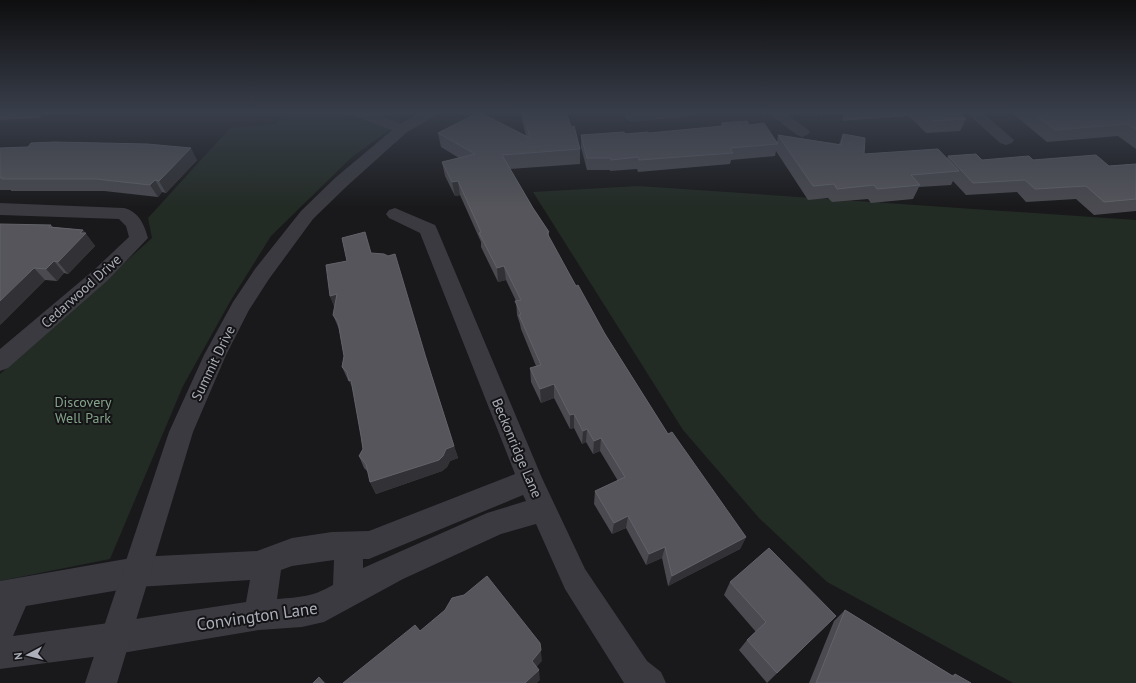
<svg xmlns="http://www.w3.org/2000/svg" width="1136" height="683" font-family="'PT Sans',sans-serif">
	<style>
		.green { fill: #232b25 }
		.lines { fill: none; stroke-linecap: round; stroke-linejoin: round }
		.minor { fill: #3a3a40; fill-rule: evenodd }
		.tertiary { fill: #3a3a40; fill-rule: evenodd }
		.wall { fill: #4a4a50 }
		.shaded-wall { fill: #323236 }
		.building { fill: #55555b; stroke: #62636a }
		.labels { text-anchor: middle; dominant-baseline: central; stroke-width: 4; stroke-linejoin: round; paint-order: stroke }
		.street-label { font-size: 14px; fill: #acaeba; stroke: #141416 }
		.park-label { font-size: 14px; fill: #84a48a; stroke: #141416 }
		.near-street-label { font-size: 17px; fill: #acaeba; stroke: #141416 }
	</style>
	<rect width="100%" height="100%" fill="#19191b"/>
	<!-- green -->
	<g class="green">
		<polygon points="285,112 414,112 352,157 271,236 231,300 183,386 110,559 0,581 0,374 152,238 148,218 230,128 276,124"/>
		<polygon points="638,186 1136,220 1136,683 1013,683 827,582 759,518 683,430 533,192"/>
	</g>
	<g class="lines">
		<!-- minor -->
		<g class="minor">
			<polygon points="349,112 370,112 407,126 410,129 407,132 402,134 397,132 351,115"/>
			<polygon points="638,112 702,112 700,115 695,116 632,122 627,120 624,117 627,114"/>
			<polygon points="767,112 784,112 807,129 810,132 807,135 802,137 797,135"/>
			<polygon points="966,112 982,112 1014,140 1012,143 1006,145 1000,143"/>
			<path d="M0,203l124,5c15,4 20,16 24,30l-40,42 -100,88 -8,3v-22l94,-79 35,-33 -3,-11 -7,-7 -119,-4z"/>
			<path d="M395,208l40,17 2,4 105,249 43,91 62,92 14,11 5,11h-42l-59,-94 -29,-65 -35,10 -98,45 -79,43 -22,5 -43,3 -143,24 -116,15v-88l137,-24 120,-6 35,-13 40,-6 37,-1 146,-57 -95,-241 -31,-15 -3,-4 3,-4zM523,495l3,6 -39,12 -124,55v-9h6zM334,560l-1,25c-21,12 -32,12 -56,14l4,-29 11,-4zM250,580l-4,22 -130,20 -103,14 13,-30 111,-19z"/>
		</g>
		<!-- tertiary -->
		<polygon class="tertiary" points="421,112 439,112 437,115 407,132 347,186 313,219 269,279 249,310 226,355 193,432 117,683 85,683 169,432 204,355 233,302 255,269 301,211 335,178 397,126"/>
	</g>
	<!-- wall -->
	<g class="wall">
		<polygon points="0,112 88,112 43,115 41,118 0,120"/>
		<polygon points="520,112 566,112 580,149 580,164 510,169 533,208 549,232 549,238 576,286 605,334 668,434 746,537 740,549 668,586 662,558 646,565 626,528 612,534 594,504 595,491 618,481 600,451 593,454 586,442 582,444 574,428 570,429 554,398 541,403 531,382 530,368 536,366 521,329 520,324 517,315 516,301 506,280 498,282 481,247 481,242 460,195 455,196 445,176 442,162 459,158 441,147 438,133 526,136"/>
		<polygon points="818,112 963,112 962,115 966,119 960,131 926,133 909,116 842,121 844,113 821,115"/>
		<polygon points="1011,112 1136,112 1136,149 1118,136 1047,142"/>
		<polygon points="722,123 749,125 777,142 778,135 839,144 843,134 864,154 947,158 948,156 982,160 1033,160 1109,166 1136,164 1136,211 1094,215 1076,199 1026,202 1017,192 966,195 953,181 951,185 919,187 913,199 871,203 868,199 832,202 828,198 808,200 776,151 775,156 731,160 730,164 638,172 637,169 610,171 610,170 587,170 581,147 581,135 649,133 721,126"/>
		<polygon points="0,148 197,160 166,193 162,192 158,197 104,191 11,191 11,190 0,190"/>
		<polygon points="51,225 53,227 83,230 95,246 68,274 64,273 57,281 45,280 0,325"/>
		<polygon points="371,253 426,358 454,446 458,458 450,461 447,467 442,471 376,494 370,482 368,472 364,468 359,456 363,449 361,436 353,389 350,382 348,380 342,367 344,356 339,329 333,315 335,308 330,296"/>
		<polygon points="730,582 836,616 767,683 739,650 747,640 756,632 724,595"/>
		<polygon points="845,610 952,675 955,674 971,683 809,683 834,621"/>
	</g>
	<!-- shaded-wall -->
	<g class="shaded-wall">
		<polygon points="37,112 41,112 43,115 41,118"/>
		<polygon points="191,148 197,160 166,193 159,181"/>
		<polygon points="155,180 162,192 158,197 150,185"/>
		<polygon points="458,181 460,195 455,196 452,182"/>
		<polygon points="83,230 95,246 68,274 58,262 80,233"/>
		<polygon points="54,261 64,273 57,281 46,269"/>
		<polygon points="504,266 506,280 498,282 497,268"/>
		<polygon points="34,268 45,280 0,325 0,301"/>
		<polygon points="337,294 335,309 330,296"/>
		<polygon points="351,380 355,393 349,381"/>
		<polygon points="554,384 554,398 541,403 540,389"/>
		<polygon points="574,414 574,428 570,429 570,415"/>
		<polygon points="587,429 586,442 582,444 583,431"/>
		<polygon points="601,438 600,451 593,454 594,441"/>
		<polygon points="454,446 458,458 450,461 447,467 442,471 376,494 370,482 446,449"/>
		<polygon points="628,516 626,528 612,534 614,523"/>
		<polygon points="746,537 740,549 668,586 672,576"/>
		<polygon points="665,547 662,558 646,565 649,554"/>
		<polygon points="540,643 542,661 533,671 532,661"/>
		<polygon points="539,670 540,680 537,683 525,683"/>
		<polygon points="319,677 326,683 324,683"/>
	</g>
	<!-- building -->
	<g class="building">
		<polygon points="479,112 530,138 523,112 566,112 571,127 574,126 580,149 502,155 533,208 549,232 547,233 576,286 578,285 605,334 668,434 672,432 746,537 672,576 665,547 649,554 628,516 614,523 595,491 625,477 601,438 594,441 587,429 583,431 574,414 570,415 554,384 540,389 530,368 541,365 519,315 521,314 515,301 521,300 504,266 497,268 479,233 481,232 458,181 452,182 442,162 475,154 438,133"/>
		<polygon points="923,112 959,112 966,119 932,121"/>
		<polygon points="1032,112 1136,112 1136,130 1127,124 1055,130"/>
		<polygon points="747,121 749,125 764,123 778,144 730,148 733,153 639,160 638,157 611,160 610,158 587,158 581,135 624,132 625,134 648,132 649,133 723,126 722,123"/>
		<polygon points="843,134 865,138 864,154 938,149 959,171 911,175 920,185 877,189 874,185 837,189 834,184 813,186 778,135 841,145"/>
		<polygon points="55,142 147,144 191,148 159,181 155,180 150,185 96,179 2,179 3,178 0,178 0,148 28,147 31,143"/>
		<polygon points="976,154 982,160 1029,156 1033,160 1096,155 1109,166 1136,164 1136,199 1104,202 1086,186 1035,189 1025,180 973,183 948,156"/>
		<polygon points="0,224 51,225 49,227 83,230 80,233 86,233 58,262 54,261 46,269 34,268 0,301"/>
		<polygon points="365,232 371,253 384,254 388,256 395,254 426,358 454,446 446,449 443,456 439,460 370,482 366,464 359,456 363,449 361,436 351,380 349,381 347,372 342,367 344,356 338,322 333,315 337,294 330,296 326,265 347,261 342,238"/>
		<polygon points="769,548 836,616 777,673 747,640 766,622 730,582"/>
		<polygon points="487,576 540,643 541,650 532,661 539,670 525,683 343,683 415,625 420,631 445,610 452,598 464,595"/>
		<polygon points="845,610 954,677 955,674 971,683 816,683"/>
		<polygon points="319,677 324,683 313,683"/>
	</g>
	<!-- sky -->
	<linearGradient id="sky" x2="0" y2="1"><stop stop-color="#0e0e0f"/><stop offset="0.54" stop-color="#383e4a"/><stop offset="1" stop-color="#383e4a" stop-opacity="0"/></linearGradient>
	<rect width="1136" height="208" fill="url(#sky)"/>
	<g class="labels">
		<!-- street labels -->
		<g class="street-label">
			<text transform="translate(81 291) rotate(-42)">Cedarwood Drive</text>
			<text transform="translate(213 363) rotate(-64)">Summit Drive</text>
			<text transform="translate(517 448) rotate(67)">Beckonridge Lane</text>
		</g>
		<!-- park labels -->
		<g class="park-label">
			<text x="83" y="402">Discovery<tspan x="83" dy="16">Well Park</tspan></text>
		</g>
		<!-- near-street labels -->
		<g class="near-street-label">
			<text transform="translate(257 616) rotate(-8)">Convington Lane</text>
		</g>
	</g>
	<!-- north arrow -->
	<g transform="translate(28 655) rotate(263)" stroke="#141416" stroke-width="3" paint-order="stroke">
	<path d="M0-3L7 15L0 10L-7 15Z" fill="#acaeba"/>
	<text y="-6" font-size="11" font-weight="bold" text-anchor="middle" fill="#acaeba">N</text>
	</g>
</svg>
